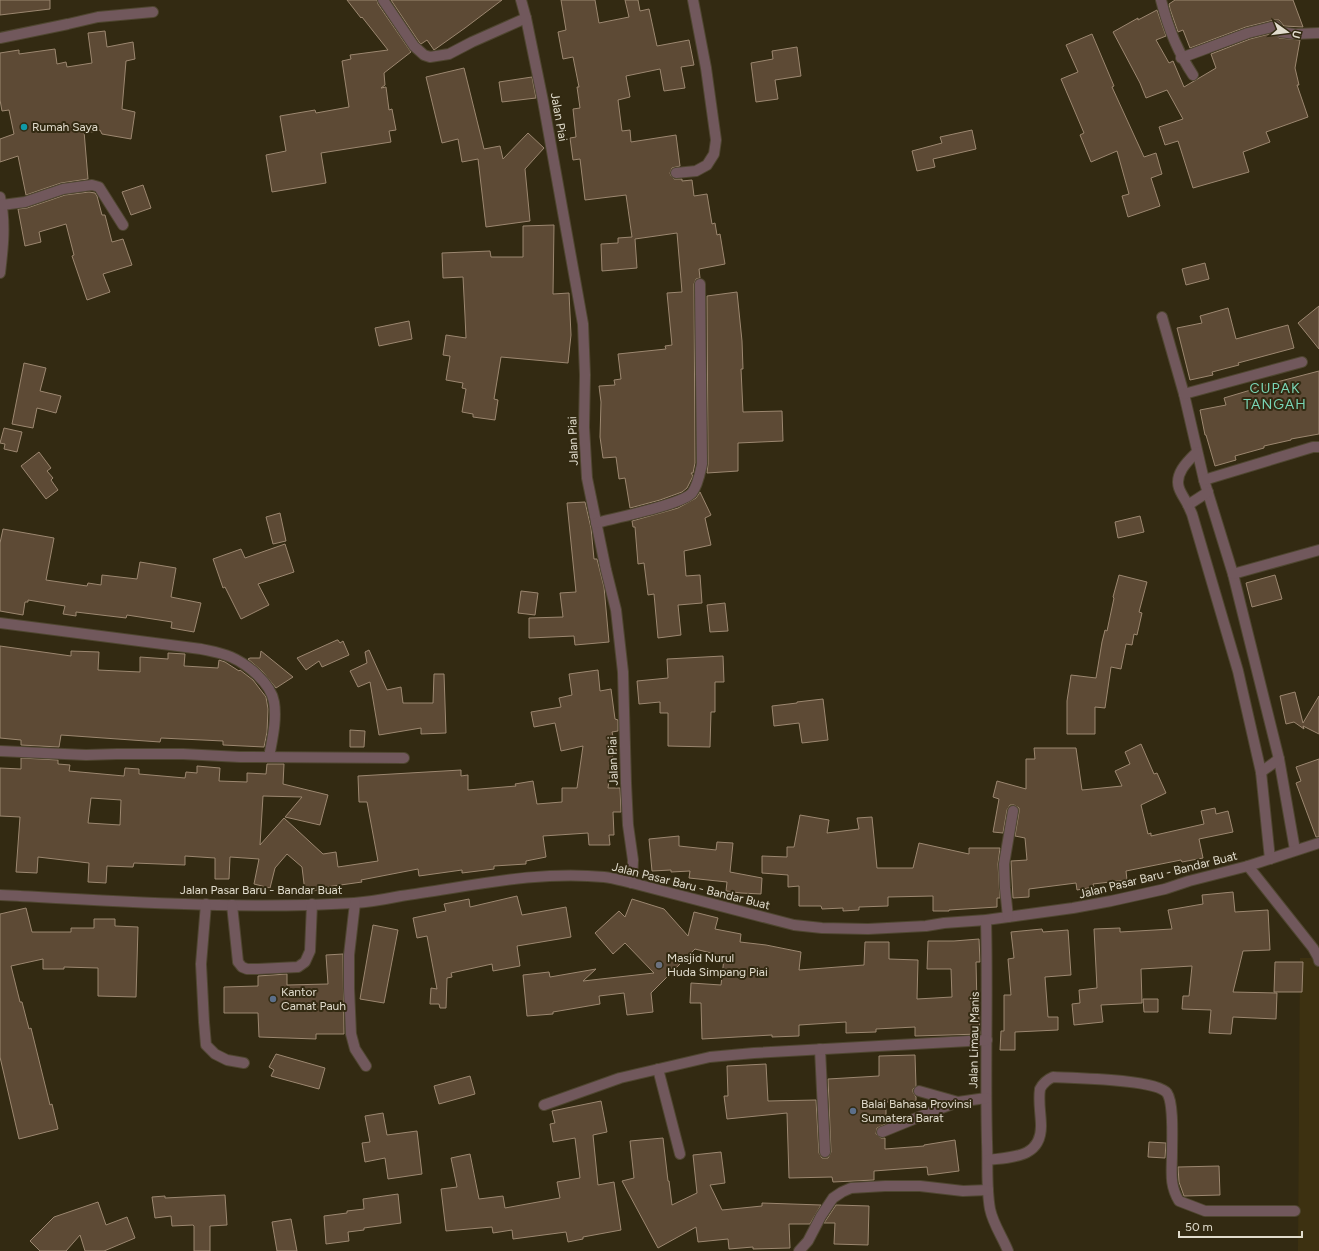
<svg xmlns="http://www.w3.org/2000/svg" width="1319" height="1251" font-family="Figtree,sans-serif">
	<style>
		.built { fill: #3d3111 }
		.building { fill: #5d4a35; stroke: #9c8770; fill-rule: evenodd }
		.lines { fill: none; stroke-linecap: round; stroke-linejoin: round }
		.minor-casing { stroke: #4f4630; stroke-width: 12 }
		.minor { stroke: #71585c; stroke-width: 10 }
		.culture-dot { fill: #0f9aa8; stroke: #332a12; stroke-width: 1.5 }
		.worship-dot { fill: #6b7280; stroke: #332a12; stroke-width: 1.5 }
		.service-dot { fill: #5c6f8a; stroke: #332a12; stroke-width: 1.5 }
		.labels { text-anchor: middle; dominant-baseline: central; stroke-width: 4; stroke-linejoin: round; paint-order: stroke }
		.street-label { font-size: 12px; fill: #e1dccd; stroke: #332a12 }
		.poi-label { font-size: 12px; fill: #e1dccd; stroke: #332a12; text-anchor: start }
		.quarter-label { font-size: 14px; letter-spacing: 1px; fill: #7ad6b6; stroke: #332a12 }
	</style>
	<rect width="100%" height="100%" fill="#332a12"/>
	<!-- built -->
	<polygon class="built" points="1300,958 1319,958 1319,1251 1298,1251"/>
	<!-- building -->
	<g class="building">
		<polygon points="0,0 50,0 50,9 0,15"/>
		<polygon points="347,0 377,0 378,4 411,52 384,73 385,85 381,88 386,87 389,110 392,109 396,130 389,131 391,142 321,153 326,183 272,192 266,155 286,151 280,116 315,110 316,113 349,107 342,61 351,59 350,55 388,50 362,17 361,18"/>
		<polygon points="391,0 502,0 465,28 434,50 427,40 421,44 419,42"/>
		<polygon points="561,0 595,0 599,23 629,17 625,0 638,0 640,11 649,9 657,46 689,40 694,65 681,67 685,88 664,91 660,69 626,76 630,97 618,100 622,131 630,130 631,142 676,135 680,166 672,168 670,173 671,176 674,179 682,179 682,181 692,180 694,196 707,194 712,224 715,223 717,235 720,234 725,264 699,269 700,278 696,279 694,284 695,463 693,473 691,473 693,476 687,488 682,492 660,500 630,508 625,478 619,479 616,457 603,458 600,437 601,402 599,386 615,385 614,380 621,379 618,354 666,349 665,346 672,345 667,293 682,292 677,233 635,239 637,268 602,271 601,244 618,243 618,238 632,237 626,195 585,200 580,159 573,160 570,138 576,137 573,109 580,108 577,87 579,87 573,57 563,59 558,32 566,30"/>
		<polygon points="1175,0 1293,0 1303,27 1284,26 1279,20 1274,20 1246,27 1190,48 1183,30 1178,32 1170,9 1169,4"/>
		<polygon points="1157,10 1166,36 1156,40 1169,63 1173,61 1184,87 1216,68 1211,54 1250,39 1273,33 1279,38 1300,40 1295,68 1299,85 1297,85 1308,117 1266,132 1270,142 1243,152 1249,172 1193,188 1178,141 1165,145 1159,127 1183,119 1167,90 1146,98 1140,83 1113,32 1138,18 1138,20"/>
		<polygon points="105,31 107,47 133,42 135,59 126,61 122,109 135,112 131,139 102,134 100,130 93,132 84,131 88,179 61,183 26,195 18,156 0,162 0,139 14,134 9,110 2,111 0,100 0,53 19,50 19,54 55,49 57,64 66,62 67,67 92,63 88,33"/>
		<polygon points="1092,34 1114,86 1112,87 1144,157 1156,153 1162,174 1151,178 1160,206 1128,217 1122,196 1129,194 1117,151 1091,162 1080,135 1084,133 1061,79 1078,72 1066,45"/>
		<polygon points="797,47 801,76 775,80 778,99 756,102 751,63 773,59 772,51"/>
		<polygon points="464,68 484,149 500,146 503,159 528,133 544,148 525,169 530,221 486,227 478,159 462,162 458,139 442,143 426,77"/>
		<polygon points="532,77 536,98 502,102 499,82"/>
		<polygon points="972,130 976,149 933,159 935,167 917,171 912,151 942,143 940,137"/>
		<polygon points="143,185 151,208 131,215 122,192"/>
		<polygon points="89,192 95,193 97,196 102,215 105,215 112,242 123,239 132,265 103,274 110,292 87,300 72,256 74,255 66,224 39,232 41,242 25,246 18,209 27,208 65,195"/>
		<polygon points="554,225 553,294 569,293 571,335 568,363 501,357 494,399 498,400 495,420 473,417 473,414 462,412 466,389 462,388 463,383 446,380 450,356 443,355 446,335 466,338 465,316 463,277 443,278 442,253 490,251 491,257 523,257 523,226"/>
		<polygon points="1205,263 1209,279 1186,285 1182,269"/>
		<polygon points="737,292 742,341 743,369 741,369 743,412 782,411 783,441 738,443 738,471 707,473 708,464 707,296"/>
		<polygon points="1319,306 1319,349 1298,323"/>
		<polygon points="1228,308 1236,339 1288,325 1294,348 1238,363 1239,365 1212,372 1213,375 1190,380 1177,328 1202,323 1200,316"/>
		<polygon points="409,321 412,339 379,346 375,328"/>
		<polygon points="24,363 46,368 40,391 61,396 56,413 37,408 33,428 12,424"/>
		<polygon points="1319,371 1319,434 1291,439 1291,440 1264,446 1264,448 1235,456 1236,460 1215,466 1206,435 1205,435 1200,410 1226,405 1224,398 1254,389 1254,388"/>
		<polygon points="4,428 22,432 17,452 4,449 5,444 0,443"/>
		<polygon points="39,452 51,468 47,471 53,478 51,480 58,490 46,499 21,466"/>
		<polygon points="700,492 711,515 705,518 711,545 684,551 686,576 700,575 702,603 678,605 681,635 658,638 654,594 648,595 644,563 638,564 635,527 633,527 632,521 678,508 696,498"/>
		<polygon points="585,502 591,528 594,559 597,559 604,587 609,642 575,645 574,636 529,638 529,618 563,617 560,593 576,592 567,503"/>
		<polygon points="280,513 286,541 273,544 266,517"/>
		<polygon points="1140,516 1144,532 1118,538 1115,522"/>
		<polygon points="3,529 54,538 46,580 87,586 88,583 101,585 102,575 137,579 140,562 176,568 171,597 201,603 194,632 171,628 172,622 127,615 126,618 76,612 76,616 63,614 65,606 28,600 28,602 25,602 23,615 0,611 0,543"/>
		<polygon points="285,544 294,572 258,584 269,605 241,619 225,587 223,588 213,559 241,549 245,558"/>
		<polygon points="1119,575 1147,582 1139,612 1142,613 1137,635 1134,634 1132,645 1126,644 1121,669 1111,667 1105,708 1095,707 1095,734 1067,734 1067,701 1071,675 1096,678 1102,642 1105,630 1107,631 1114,598 1113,597"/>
		<polygon points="1275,575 1282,599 1252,607 1246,583"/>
		<polygon points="521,591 538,593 535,615 518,613"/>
		<polygon points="725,603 728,631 710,632 707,605"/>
		<polygon points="337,640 338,640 340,643 343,641 349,655 322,667 319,661 306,670 297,658"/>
		<polygon points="0,646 71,656 71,651 99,652 98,670 140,672 140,657 168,659 168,653 185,654 184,666 218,668 219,660 225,662 239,671 240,670 253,680 266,697 268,709 267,732 264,747 223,745 223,741 161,738 160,742 61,735 59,747 21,745 21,740 0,738"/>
		<polygon points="369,650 387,690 401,687 403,703 433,703 434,674 444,674 446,733 421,734 421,728 379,735 370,682 358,687 350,671 367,663 365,652"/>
		<polygon points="261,651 293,677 276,688 262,671 248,659 250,658 260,658"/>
		<polygon points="723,656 724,682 715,682 715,712 711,712 710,747 668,746 668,713 660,713 660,702 639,704 637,681 668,678 667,659"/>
		<path d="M598,670l2,21 11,-2 4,30 3,1v11l-6,1 5,21 -4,1 -5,34h12l1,24h-8l1,23h-5l1,10h-21l-1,-12 -45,3 3,21 -20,4v3l-32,2v3l-32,4v-3l-43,6 -1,-7 -57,11 1,2 -43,6v2l-14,2 -3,-25 -15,-13 -12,14 -5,20 -16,-4 5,-25 -29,-2 -1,22h-14v-21l-30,-2v9l-51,-2 -1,4 -26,-1 -1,17 -18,-1 1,-19 -51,-6 -1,16 -21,-1 4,-55 -20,-1v-48l21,1v-11l37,2v4l12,1 -1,6 55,5 1,-8 14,1v5l46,4 1,-6 11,1v-7l23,2 -1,13 28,1v-9l19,1 1,-10h17l-1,20 45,11 -8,30 -35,-8 17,-20 -39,-1 -3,49 24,-27 39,36 13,-2 2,15 40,-6 -11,-59h-8l-1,-26 103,-6v6l7,-1v15l48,-4 -1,-2 18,-3 4,23 25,-2v-14h15l6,-42 -22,5 -6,-28 -21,4 -3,-15 30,-5 -2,-9 13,-3 -3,-21zM91,798l30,2 -1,25 -32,-2z"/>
		<polygon points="1295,692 1303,723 1319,696 1319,734 1303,726 1304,729 1294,722 1286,724 1280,696"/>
		<polygon points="823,699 828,740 802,743 799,723 774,726 772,706 797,703 797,702"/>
		<polygon points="350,730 365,731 364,747 350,747"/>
		<polygon points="1141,744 1154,774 1157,773 1166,793 1141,805 1148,834 1151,833 1151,836 1204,824 1201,811 1215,808 1216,814 1228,811 1233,832 1199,839 1203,858 1182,862 1181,860 1126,871 1127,880 1093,884 1094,887 1077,890 1076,883 1029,889 1029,897 1013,898 1011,861 1027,860 1025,838 1015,836 1019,812 1019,808 1014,805 1010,805 1007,810 1003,833 993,832 999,799 993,797 997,781 1026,789 1026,759 1035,759 1034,748 1076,748 1082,790 1122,786 1115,771 1130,764 1125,752"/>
		<polygon points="1319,759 1319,837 1316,837 1296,783 1301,781 1296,767"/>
		<polygon points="800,815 829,820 827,833 859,829 857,818 872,817 877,868 913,868 919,843 969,854 969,848 1000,848 998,864 1000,898 997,898 997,907 949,910 949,911 933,911 933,896 888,897 888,906 859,907 859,910 843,911 843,908 822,909 821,906 799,906 799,886 788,887 788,875 762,873 762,856 787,857 787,847 794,847"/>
		<polygon points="679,836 679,846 716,850 717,842 733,843 730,872 762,878 761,894 741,893 726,891 727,882 689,878 690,871 671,872 671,870 652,871 649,839"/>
		<polygon points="1233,892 1235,912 1268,910 1270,950 1243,951 1233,992 1277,993 1276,1019 1233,1017 1231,1034 1209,1033 1211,1010 1182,1009 1183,996 1189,996 1192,966 1141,969 1142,1003 1101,1005 1103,1022 1074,1025 1072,1004 1080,1003 1079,990 1097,988 1094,929 1120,928 1120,932 1172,929 1168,910 1203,904 1202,895"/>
		<polygon points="517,896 522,915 566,907 571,937 517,946 520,966 493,971 492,964 451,973 452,977 447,978 446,1008 440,1008 439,1004 430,1004 431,988 437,989 427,936 417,938 413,918 446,911 444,904 469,899 470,907"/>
		<polygon points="632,899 664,909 688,936 694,912 718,918 715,929 741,934 740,942 766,945 801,952 799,970 864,965 865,942 889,942 889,959 918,960 917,999 952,997 951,969 927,969 928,941 954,941 979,939 980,962 976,962 977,1005 978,1005 980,1034 915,1036 915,1027 876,1029 876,1032 846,1033 846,1022 799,1025 799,1036 772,1037 772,1035 702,1039 701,1003 690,1003 691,983 721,985 724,958 715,956 715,954 695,949 651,993 653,1012 627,1015 624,993 599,996 600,1004 553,1012 553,1014 527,1016 523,975 549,972 550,977 596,969 583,981 654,973 625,943 613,954 595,933 619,911 625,917"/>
		<polygon points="26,908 32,932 71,932 71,928 94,928 94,919 115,919 115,926 138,927 136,997 98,996 98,968 64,967 64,969 43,969 43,959 11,966 20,1002 22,1002 29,1029 31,1028 50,1105 52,1104 58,1129 19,1139 0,1057 0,914"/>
		<polygon points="373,925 398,930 384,1003 360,999"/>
		<polygon points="1042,929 1043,932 1068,930 1071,975 1045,977 1048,1017 1058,1017 1058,1030 1015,1032 1015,1050 1000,1050 1001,1031 1004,1031 1004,995 1011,995 1008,959 1014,958 1011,932"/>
		<polygon points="343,954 344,1034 316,1034 316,1039 259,1037 258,1013 224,1013 224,987 258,986 258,976 287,974 287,985 328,984 326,955"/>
		<polygon points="1275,962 1303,962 1302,992 1274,992"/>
		<polygon points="1143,999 1158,999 1158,1012 1144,1012"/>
		<polygon points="276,1054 325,1068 319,1089 271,1076 274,1070 269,1067"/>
		<polygon points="915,1055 916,1086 913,1089 913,1092 916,1097 916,1101 886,1102 886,1124 877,1128 876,1134 881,1138 885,1138 885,1149 924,1146 924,1145 955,1140 959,1171 928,1175 927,1167 874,1171 874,1180 833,1182 832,1177 789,1178 787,1113 727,1119 724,1096 728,1096 727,1066 766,1064 768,1101 816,1100 819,1153 822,1158 828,1158 831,1152 828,1079 879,1076 879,1056"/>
		<polygon points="470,1076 475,1094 439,1104 434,1086"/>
		<polygon points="601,1101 607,1132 593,1135 598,1185 614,1182 621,1230 583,1237 583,1239 568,1242 566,1232 513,1239 512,1230 493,1233 492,1227 446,1231 441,1189 457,1187 451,1158 470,1154 479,1199 503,1196 505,1208 560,1198 557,1182 580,1178 575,1138 553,1142 550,1124 555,1123 552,1111"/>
		<polygon points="383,1113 387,1135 417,1131 422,1174 388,1179 385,1158 365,1162 362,1143 370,1142 365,1116"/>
		<polygon points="663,1138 668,1181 669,1181 672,1205 697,1193 693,1155 721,1152 725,1183 710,1185 722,1210 762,1206 762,1203 821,1205 810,1224 789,1224 790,1248 753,1249 753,1247 729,1249 728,1239 698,1242 696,1227 658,1248 622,1181 634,1178 630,1141"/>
		<polygon points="1149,1142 1166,1143 1165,1158 1148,1157"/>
		<polygon points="1219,1166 1220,1195 1184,1196 1179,1182 1178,1167"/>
		<polygon points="398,1194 401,1223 364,1228 364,1230 348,1232 349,1241 326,1244 324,1216 347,1213 347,1211 364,1209 363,1199"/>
		<polygon points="225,1195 227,1225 210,1226 210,1251 194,1251 194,1226 193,1225 172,1226 171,1216 155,1218 152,1197 165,1196 165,1198"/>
		<polygon points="98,1202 106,1225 127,1217 135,1238 104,1251 85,1251 80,1235 66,1251 40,1251 30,1241 54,1217"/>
		<polygon points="836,1205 869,1206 868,1245 834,1244 835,1223 824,1223"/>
		<polygon points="291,1219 297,1251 277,1251 272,1222"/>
	</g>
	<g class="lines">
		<!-- minor casing -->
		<g class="minor-casing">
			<g id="minor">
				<polyline points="383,0 414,46 424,55 430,57 449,54 472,42 526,18"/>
				<polyline points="521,0 526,18 543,101 583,324 585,375 584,427 587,478 606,570 616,610 623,672 626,783 628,825 633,860 632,883"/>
				<path d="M1161,0c7,28 16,51 32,75"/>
				<polyline points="0,38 68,24 98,17 153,12"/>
				<polyline points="1181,58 1248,33 1276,26 1280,32 1295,34 1319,33"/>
				<polyline points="676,173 696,171 707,165 714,154 716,140 706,68 693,0"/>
				<path d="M0,197c6,25 3,51 0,76"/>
				<polyline points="2,205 25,202 63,189 92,185 99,187 123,225"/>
				<polyline points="1162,317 1184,394 1204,480 1233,574 1279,759 1295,850"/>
				<polyline points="1184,394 1302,362"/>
				<polyline points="1204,480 1313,447 1319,447"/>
				<polyline points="1208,492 1188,505 1192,514 1238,671 1261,772 1270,859"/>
				<path d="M1188,505c-3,-6 -7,-11 -9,-17 -5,-15 10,-28 18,-36"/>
				<path d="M596,523c19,-5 85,-18 96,-30 6,-8 8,-20 10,-29l-2,-180"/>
				<polyline points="1233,574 1319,550"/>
				<path d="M0,623l201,26c9,2 21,4 30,8 16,7 40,26 43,45 3,18 -2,38 -5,55"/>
				<polyline points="0,751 86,755 117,754 183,754 240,757 404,758"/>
				<polyline points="1261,772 1279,759"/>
				<polyline points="1248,866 1313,948 1318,957 1319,961"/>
				<path d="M0,895c118,6 236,15 354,8 16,-1 32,-4 47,-7 67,-9 135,-26 203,-19 10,1 19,4 28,6l162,42 28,3 46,1 58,-3 18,-3 42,-3 87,-12 38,-7 54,-12 24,-8 59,-15 71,-23"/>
				<polyline points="355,903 349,955 349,988 351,1034 355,1049 366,1066"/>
				<polyline points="206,904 201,964 204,1022 206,1045 215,1054 227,1060 244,1063"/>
				<polyline points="232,905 238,962 242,967 247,969 258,969 298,967 305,962 310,951 312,904"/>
				<polyline points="1008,917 1005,888 1004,864 1013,811"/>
				<path d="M986,920c2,74 -1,149 1,222 1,23 -1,45 3,67 3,15 13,29 18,42"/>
				<polyline points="820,1049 825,1152"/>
				<polyline points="658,1069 680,1154"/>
				<polyline points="919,1091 958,1102"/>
				<polyline points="544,1105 620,1078 710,1057 754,1053 987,1040"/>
				<polyline points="882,1132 936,1110 958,1102 986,1098"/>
				<path d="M988,1160c24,-3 53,-2 53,-34 0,-12 -3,-24 -1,-37 3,-6 6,-9 13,-12 20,1 103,2 114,16 7,10 5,47 5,60 0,19 -3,31 7,48l26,10h90"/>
				<polyline points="799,1251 808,1241 821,1216 833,1198 842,1192 851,1188 885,1186 920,1186 963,1191 988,1190"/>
			</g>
		</g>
		<!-- minor -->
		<use href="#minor" class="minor"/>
	</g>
	<!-- markers -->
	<circle class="culture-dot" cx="24" cy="127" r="4"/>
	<circle class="worship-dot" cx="659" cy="965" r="4"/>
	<g class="service-dot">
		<circle cx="273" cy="999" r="4"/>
		<circle cx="853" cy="1111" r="4"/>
	</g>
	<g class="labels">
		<!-- street labels -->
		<g class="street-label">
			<text transform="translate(559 117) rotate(80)">Jalan Piai</text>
			<text transform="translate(573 441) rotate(-92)">Jalan Piai</text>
			<text transform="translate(613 761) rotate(-92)">Jalan Piai</text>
			<text transform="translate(1158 875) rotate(-14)">Jalan Pasar Baru - Bandar Buat</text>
			<text transform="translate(691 886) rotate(14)">Jalan Pasar Baru - Bandar Buat</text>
			<text x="261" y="890">Jalan Pasar Baru - Bandar Buat</text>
			<text transform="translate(974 1040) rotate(-89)">Jalan Limau Manis</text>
		</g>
		<!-- poi labels -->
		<g class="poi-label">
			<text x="32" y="127">Rumah Saya</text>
			<text x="667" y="958">Masjid Nurul<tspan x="667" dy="14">Huda Simpang Piai</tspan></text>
			<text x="281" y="992">Kantor<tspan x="281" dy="14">Camat Pauh</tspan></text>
			<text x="861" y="1104">Balai Bahasa Provinsi<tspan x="861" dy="14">Sumatera Barat</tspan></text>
		</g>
		<!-- quarter labels -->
		<g class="quarter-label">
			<text x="1275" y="388">CUPAK<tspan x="1275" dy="16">TANGAH</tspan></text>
		</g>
	</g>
	<!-- north arrow -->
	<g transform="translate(1287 32) rotate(104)" stroke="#332a12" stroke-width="3" paint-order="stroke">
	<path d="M0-3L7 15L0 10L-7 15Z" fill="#e1dccd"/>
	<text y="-6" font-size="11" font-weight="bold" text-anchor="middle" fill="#e1dccd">U</text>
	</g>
	<!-- scale -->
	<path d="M1179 1231v6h123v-6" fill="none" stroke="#e1dccd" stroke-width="2"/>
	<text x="1185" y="1231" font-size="12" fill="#e1dccd" stroke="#332a12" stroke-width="3" paint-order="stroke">50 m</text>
</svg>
